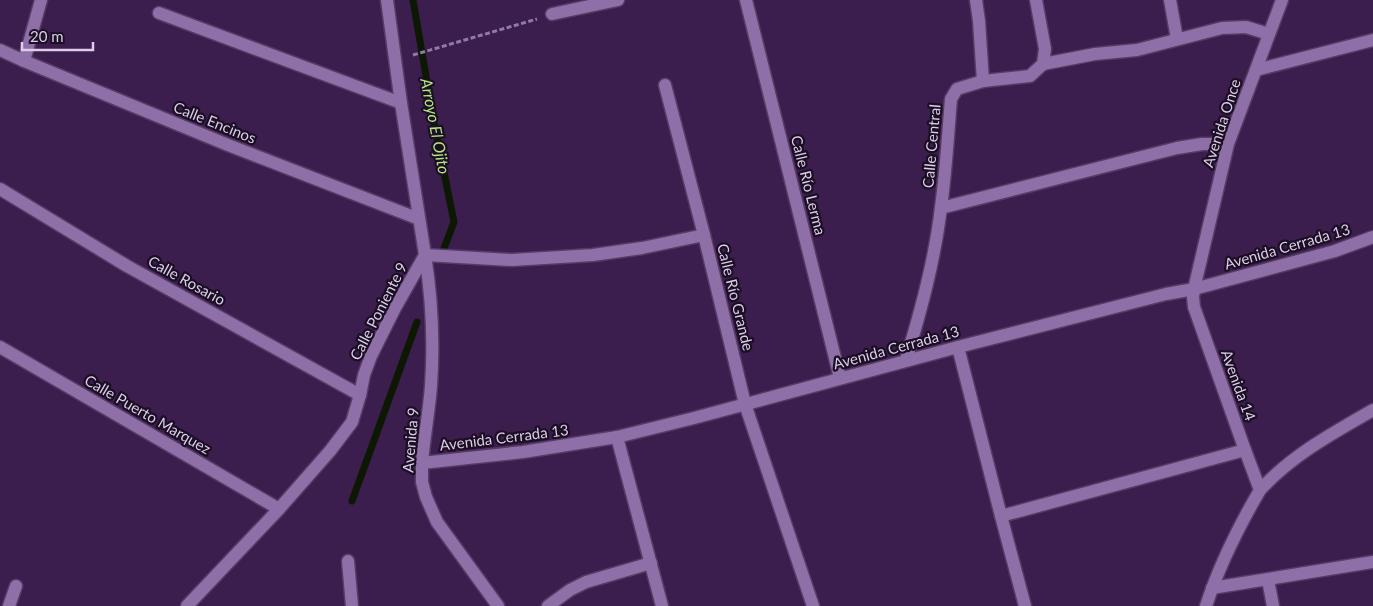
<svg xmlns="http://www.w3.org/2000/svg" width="1373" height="606" font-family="Lato,sans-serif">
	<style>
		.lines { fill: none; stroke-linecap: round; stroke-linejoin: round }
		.stream { stroke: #0d1802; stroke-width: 7 }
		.pedestrian-casing { stroke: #563b66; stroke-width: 15 }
		.minor-casing { stroke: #563b66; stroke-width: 15 }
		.tertiary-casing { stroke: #563b66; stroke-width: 15 }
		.path { stroke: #927ba2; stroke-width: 3; stroke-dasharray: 5 2.5; stroke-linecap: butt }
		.pedestrian { stroke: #8f6fa7; stroke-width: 12 }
		.minor { stroke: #8f6fa7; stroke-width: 12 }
		.tertiary { stroke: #8f6fa7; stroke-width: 12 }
		.labels { text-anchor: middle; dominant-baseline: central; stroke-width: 4.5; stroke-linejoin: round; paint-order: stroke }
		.street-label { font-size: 15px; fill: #ddccea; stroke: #1b0f24 }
		.water-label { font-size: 16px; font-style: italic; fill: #b5e681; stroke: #1b0f24 }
	</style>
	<rect width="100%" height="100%" fill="#3b1d4e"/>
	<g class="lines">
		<!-- stream -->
		<g class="stream">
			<polyline points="413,0 434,123 454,222 443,251"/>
			<polyline points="352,501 417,322"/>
		</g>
		<!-- pedestrian casing -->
		<g class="pedestrian-casing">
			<polyline id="pedestrian" points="159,13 401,103"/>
		</g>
		<!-- minor casing -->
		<g class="minor-casing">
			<g id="minor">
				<polyline points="746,0 840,378"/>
				<polyline points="976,0 979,21 983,81"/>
				<polyline points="1170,0 1177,39"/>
				<polyline points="1282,0 1228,144 1194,289 1335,251 1373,237"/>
				<polyline points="552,14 618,0"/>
				<polyline points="0,50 24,61 228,145 419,219"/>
				<polyline points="24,61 41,0"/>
				<polyline points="1043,64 1095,54 1137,50 1222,28 1246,27 1269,34"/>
				<polyline points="1256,70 1373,40"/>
				<polyline points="665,85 704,235 745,404 813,606"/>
				<polyline points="0,189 127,266 360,395"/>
				<polyline points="941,208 1177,148 1202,144 1228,144"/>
				<polyline points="0,347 279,509"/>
				<polyline points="958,347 1001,516 1025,606"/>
				<path d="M906,360c15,-50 29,-101 35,-153 5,-36 7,-72 10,-108l6,-10 26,-8 47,-5 13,-12 2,-15 -9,-49"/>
				<polyline points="617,437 662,606"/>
				<path d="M422,463c2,-25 7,-51 9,-77 3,-44 1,-87 -6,-131l87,5 81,-5 49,-7 62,-13"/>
				<path d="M1260,490c32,-35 73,-57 113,-80"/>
				<polyline points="1001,516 1245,450"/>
				<polyline points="348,561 352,606"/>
				<polyline points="1268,580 1273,606"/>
				<polyline points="1212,588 1373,562"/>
				<polyline points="9,606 16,586"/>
				<polyline points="187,606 279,509 330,451 352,422 360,395 364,375 371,356 395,308 425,255 401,103 387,0"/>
				<polyline points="548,606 570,590 586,582 651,563"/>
			</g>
		</g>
		<!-- tertiary casing -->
		<g class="tertiary-casing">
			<path id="tertiary" d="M498,606l-61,-84 -11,-25 -4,-15v-19l101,-11 94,-15 77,-19 264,-71 208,-53 28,-5 -1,8 1,10 51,143 15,40c-21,36 -41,76 -54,116"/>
		</g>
		<!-- path -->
		<polyline class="path" points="413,55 537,19"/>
		<!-- pedestrian -->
		<use href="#pedestrian" class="pedestrian"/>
		<!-- minor -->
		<use href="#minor" class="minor"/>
		<!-- tertiary -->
		<use href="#tertiary" class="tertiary"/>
	</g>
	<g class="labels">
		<!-- street labels -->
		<g class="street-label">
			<text transform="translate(215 122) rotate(22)">Calle Encinos</text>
			<text transform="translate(1221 123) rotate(-72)">Avenida Once</text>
			<text transform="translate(931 146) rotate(-85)">Calle Central</text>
			<text transform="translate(809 185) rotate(76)">Calle Río Lerma</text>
			<text transform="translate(1287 246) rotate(-16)">Avenida Cerrada 13</text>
			<text transform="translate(187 280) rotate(29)">Calle Rosario</text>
			<text transform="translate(736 297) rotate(76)">Calle Río Grande</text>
			<text transform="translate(378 311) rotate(-63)">Calle Poniente 9</text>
			<text transform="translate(896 347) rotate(-15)">Avenida Cerrada 13</text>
			<text transform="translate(1239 385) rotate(70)">Avenida 14</text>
			<text transform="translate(148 414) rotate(30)">Calle Puerto Marquez</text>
			<text transform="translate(504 437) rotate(-7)">Avenida Cerrada 13</text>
			<text transform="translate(410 440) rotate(-85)">Avenida 9</text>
		</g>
		<!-- water labels -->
		<g class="water-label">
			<text transform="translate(436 126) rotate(79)">Arroyo El Ojito</text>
		</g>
	</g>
	<!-- scale -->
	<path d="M22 42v8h71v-8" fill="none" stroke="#ddccea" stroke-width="2.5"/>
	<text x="30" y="42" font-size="15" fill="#ddccea" stroke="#1b0f24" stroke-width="4" paint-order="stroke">20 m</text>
</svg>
